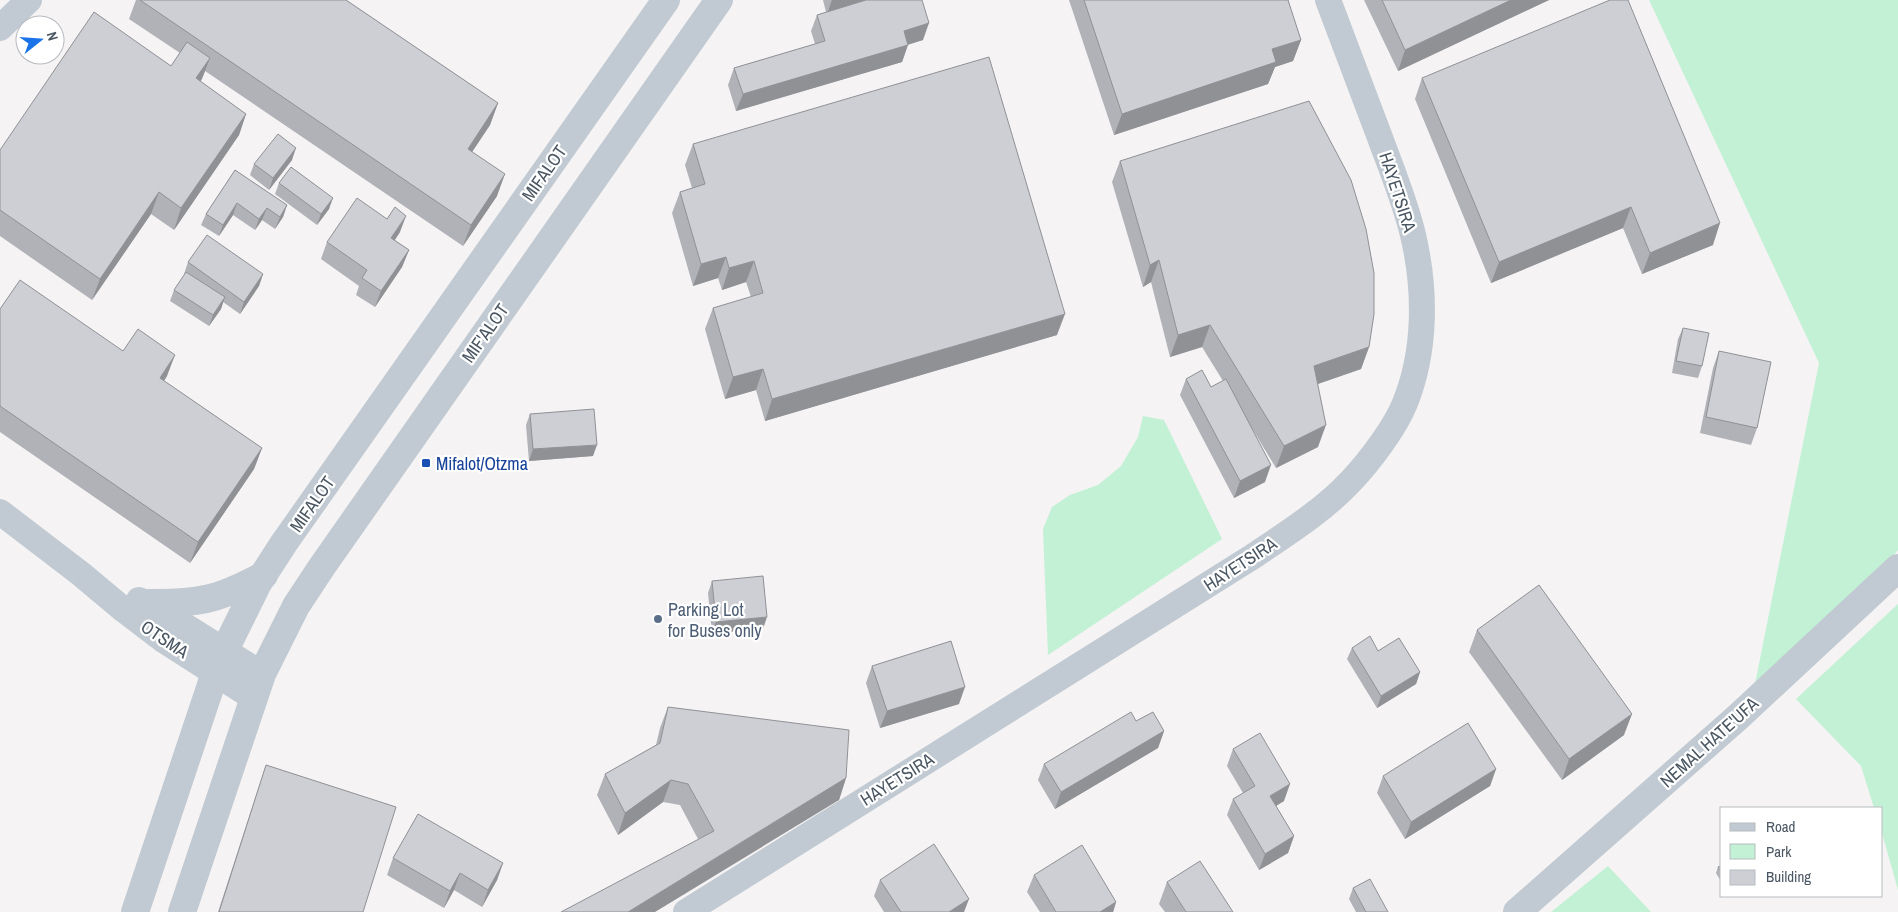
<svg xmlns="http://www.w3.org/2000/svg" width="1898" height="912" font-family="'Archivo Narrow',sans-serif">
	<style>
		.green { fill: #c3f1d5 }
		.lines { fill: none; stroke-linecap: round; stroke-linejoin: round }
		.minor { stroke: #c1cad2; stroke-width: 26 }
		.tertiary { stroke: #c1cad2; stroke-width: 28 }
		.wall { fill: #b0b2b7 }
		.shaded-wall { fill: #909195 }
		.building { fill: #cdcfd5; stroke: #909195 }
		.transit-dot { fill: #1a4fb4; stroke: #fff; stroke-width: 2 }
		.service-dot { fill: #5c6f8a; stroke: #fff; stroke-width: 2 }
		.labels { text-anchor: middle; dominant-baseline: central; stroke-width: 4.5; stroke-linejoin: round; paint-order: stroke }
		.street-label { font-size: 18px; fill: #4a5661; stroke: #fff }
		.transit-label { font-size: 18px; fill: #164399; stroke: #fff; text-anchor: start }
		.service-label { font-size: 18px; fill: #4e5e75; stroke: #fff; text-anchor: start }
	</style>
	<rect width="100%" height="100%" fill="#f5f3f3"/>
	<!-- green -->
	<g class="green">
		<polygon points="1649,0 1898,0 1898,550 1883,568 1754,689 1819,363"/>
		<polygon points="1143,416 1164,420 1222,539 1048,655 1043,529 1052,507 1070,495 1098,485 1121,466 1138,437"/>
		<polygon points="1898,604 1898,890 1882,833 1882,808 1874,808 1861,766 1796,699"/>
		<polygon points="1608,866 1651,912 1551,912"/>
	</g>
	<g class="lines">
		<!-- minor -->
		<g class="minor">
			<polyline points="0,28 29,0"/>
			<polyline points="0,512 81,574 124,610 162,639 254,698"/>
			<polyline points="139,600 177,621 262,674"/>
			<path d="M686,912l566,-355c34,-23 71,-46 99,-76 18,-19 44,-53 54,-78 21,-52 21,-113 8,-168 -8,-34 -22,-67 -34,-100 -17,-45 -34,-90 -51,-135"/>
		</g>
		<!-- tertiary -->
		<g class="tertiary">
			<path d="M146,603c52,1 72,-3 118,-28"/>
			<polyline points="135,912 218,664 258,583 284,543 666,0"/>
			<polyline points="182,912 262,674 296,606 321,568 719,0"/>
			<polyline points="1517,912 1738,717 1898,568"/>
		</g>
	</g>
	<!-- wall -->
	<g class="wall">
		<polygon points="136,0 346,0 498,103 490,125 472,152 497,196 463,246 205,71 200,82 246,114 239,135 174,230 151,214 92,300 0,236 0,150 171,66 180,53 129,19"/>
		<polygon points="823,0 922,0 923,40 908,44 902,62 736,111 728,85 734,68 815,44 811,31 817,15 826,12"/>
		<polygon points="1069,0 1288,0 1301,40 1293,61 1275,67 1268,84 1114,135"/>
		<polygon points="1364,0 1549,0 1398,71"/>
		<polygon points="1422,78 1713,245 1642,274 1623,228 1491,283 1415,99"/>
		<polygon points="693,144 1057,335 765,421 756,390 725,399 705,329 713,308 751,297 746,282 722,290 718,278 693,286 672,213 680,192 692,188 685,165"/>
		<polygon points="292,160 269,190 250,175 254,164"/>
		<polygon points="1120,161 1369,347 1361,369 1318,384 1318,447 1276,468 1250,425 1265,482 1234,498 1180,395 1186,379 1211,387 1223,381 1202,347 1170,357 1151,282 1143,287 1112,182"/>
		<polygon points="235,170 287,205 283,217 275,229 262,220 255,230 233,215 219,236 201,225 206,214"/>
		<polygon points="279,183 329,209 317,225 275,194"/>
		<polygon points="400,232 395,240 409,250 402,267 375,307 356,295 359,286 321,259 327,242"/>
		<polygon points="188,262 263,274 259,286 240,314 223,302 221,309 209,326 170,301 174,290 185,274 184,274"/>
		<polygon points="0,309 123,351 167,376 164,381 262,448 254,469 190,563 0,432"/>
		<polygon points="1683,328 1702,366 1698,378 1672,373 1678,339"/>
		<polygon points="1719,351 1757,428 1751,445 1700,433 1713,368"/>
		<polygon points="530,414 593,456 529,461 526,425"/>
		<polygon points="712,581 763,629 712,633 708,593"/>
		<polygon points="1477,630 1624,735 1562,780 1469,652"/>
		<polygon points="1352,648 1378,651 1420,672 1416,684 1377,708 1347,659"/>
		<polygon points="872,666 959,704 880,728 866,683"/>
		<polygon points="668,707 846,778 839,800 698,839 680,805 663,802 618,835 597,795 605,774 656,745 660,728"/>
		<polygon points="1136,721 1164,731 1158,748 1055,809 1038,780 1044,764"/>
		<polygon points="1233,749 1284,801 1276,806 1294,836 1288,853 1259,870 1227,815 1233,799 1243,793 1227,766"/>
		<polygon points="266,765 363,912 218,912 259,786"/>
		<polygon points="1496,769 1490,786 1405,839 1377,793 1383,776"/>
		<polygon points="393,858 503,863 497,880 482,907 454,890 444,908 387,875"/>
		<polygon points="1722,865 1722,883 1716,873 1718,867"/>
		<polygon points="1034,875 1116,902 1113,912 1040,912 1027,892"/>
		<polygon points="880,880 964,912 884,912 874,896"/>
		<polygon points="1167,882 1233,912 1165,912 1159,904"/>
		<polygon points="1353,888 1388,912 1356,912 1349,899"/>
	</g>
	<!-- shaded-wall -->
	<g class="shaded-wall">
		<polygon points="832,0 877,0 827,14"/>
		<polygon points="1511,0 1549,0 1398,71 1405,50"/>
		<polygon points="929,23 923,40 898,48 904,31"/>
		<polygon points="1301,40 1293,61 1275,67 1268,84 1114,135 1122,114 1272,49"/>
		<polygon points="908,45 902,62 736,111 743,94"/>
		<polygon points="210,58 202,79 188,100 196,78"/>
		<polygon points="498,103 490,125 460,170 468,149"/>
		<polygon points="246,114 239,135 174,230 181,208"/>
		<polygon points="296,148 292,160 269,190 273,178"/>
		<polygon points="505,174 497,196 463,246 471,225"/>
		<polygon points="159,192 151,214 92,300 100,279"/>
		<polygon points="333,198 329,209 317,225 321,214"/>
		<polygon points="237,203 233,215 219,236 223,225"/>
		<polygon points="287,205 283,217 275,229 280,217"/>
		<polygon points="1631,207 1623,228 1491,283 1499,262"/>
		<polygon points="267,208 262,220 255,230 259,219"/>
		<polygon points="406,216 400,232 385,254 391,238"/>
		<polygon points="1720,223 1713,245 1642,274 1650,253"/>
		<polygon points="409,250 402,267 375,307 381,291"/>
		<polygon points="726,257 718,278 693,286 701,264"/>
		<polygon points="1159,260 1151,282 1143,287 1150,265"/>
		<polygon points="754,261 746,282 722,290 729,268"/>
		<polygon points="263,274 259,286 240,314 244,302"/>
		<polygon points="225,297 221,309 209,326 213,315"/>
		<polygon points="1065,314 1057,335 765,421 772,399"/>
		<polygon points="1210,325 1202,347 1170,357 1178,335"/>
		<polygon points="1369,347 1361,369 1306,388 1314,366"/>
		<polygon points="175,355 167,376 152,399 160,378"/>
		<polygon points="763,369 756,390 725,399 733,377"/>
		<polygon points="1326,425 1318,447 1276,468 1284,446"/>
		<polygon points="597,445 593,456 529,461 533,449"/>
		<polygon points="262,448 254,469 190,563 198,542"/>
		<polygon points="1271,465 1265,482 1234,498 1240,481"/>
		<polygon points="767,617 763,629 712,633 716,622"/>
		<polygon points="1420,672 1416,684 1377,708 1381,696"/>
		<polygon points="965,687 959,704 880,728 887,711"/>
		<polygon points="1632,714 1624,735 1562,780 1569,759"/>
		<polygon points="1164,731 1158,748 1055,809 1061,792"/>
		<polygon points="1496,769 1490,786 1405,839 1411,822"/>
		<polygon points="846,778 839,800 655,912 628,912"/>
		<polygon points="671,780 663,802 618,835 625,813"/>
		<polygon points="1290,784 1284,801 1264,813 1270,796"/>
		<polygon points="1294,836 1288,853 1259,870 1265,854"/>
		<polygon points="503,863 497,880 482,907 488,890"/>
		<polygon points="460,873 454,890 444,908 450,891"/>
		<polygon points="969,899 964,912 949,912"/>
		<polygon points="1116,902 1113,912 1100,912"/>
	</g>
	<!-- building -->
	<g class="building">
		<polygon points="140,0 346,0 498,103 468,149 505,174 471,225"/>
		<polygon points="866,0 922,0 929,23 904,31 908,45 743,94 734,68 825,41 817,15"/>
		<polygon points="1084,0 1288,0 1301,40 1272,49 1276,62 1122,114"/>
		<polygon points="1382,0 1511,0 1405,50"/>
		<polygon points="1610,0 1628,0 1720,223 1650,253 1631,207 1499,262 1422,78"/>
		<polygon points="94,12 171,66 187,42 210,58 196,78 246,114 181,208 159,192 100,279 0,210 0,150"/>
		<polygon points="989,57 1065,314 772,399 763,369 733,377 713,308 763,293 754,261 729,268 726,257 701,264 680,192 705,184 693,144"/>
		<polygon points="1309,101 1351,180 1366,229 1374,273 1374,314 1369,347 1314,366 1326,425 1284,446 1210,325 1178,335 1159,260 1150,265 1120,161"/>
		<polygon points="278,134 296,148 273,178 254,164"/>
		<polygon points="291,167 333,198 321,214 279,183"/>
		<polygon points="235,170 287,205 280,217 267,208 259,219 237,203 223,225 206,214"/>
		<polygon points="357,198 387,219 395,207 406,216 391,238 409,250 381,291 362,278 367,270 327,242"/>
		<polygon points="207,235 263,274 244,302 188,262"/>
		<polygon points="186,272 225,297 213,315 174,290"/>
		<polygon points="20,280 123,351 138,329 175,355 160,378 262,448 198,542 0,406 0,309"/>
		<polygon points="1683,328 1709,333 1702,366 1676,361"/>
		<polygon points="1719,351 1771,362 1757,428 1706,417"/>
		<polygon points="1202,370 1211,387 1226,379 1271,465 1240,481 1186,379"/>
		<polygon points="594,409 597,445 533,449 530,414"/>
		<polygon points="763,576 767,617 716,622 712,581"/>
		<polygon points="1539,585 1632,714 1569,759 1477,630"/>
		<polygon points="1370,636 1378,651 1399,638 1420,672 1381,696 1352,648"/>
		<polygon points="951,641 965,687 887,711 872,666"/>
		<polygon points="668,707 849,730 846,778 628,912 561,912 714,831 688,784 671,780 625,813 605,774 660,743"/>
		<polygon points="1131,712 1136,721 1153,712 1164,731 1061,792 1044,764"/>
		<polygon points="1468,723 1496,769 1411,822 1383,776"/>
		<polygon points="1260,733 1290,784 1270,796 1294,836 1265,854 1233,799 1255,786 1233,749"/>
		<polygon points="266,765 396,807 363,912 219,912"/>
		<polygon points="418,814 503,863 488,890 460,873 450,891 393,858"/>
		<polygon points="934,844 969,899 949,912 901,912 880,880"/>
		<polygon points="1082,845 1116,902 1100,912 1056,912 1034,875"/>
		<polygon points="1200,861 1233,912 1186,912 1167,882"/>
		<polygon points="1722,865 1722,873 1718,867"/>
		<polygon points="1370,879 1388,912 1366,912 1353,888"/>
	</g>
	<!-- markers -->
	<rect class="transit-dot" x="421" y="458" width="10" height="10" rx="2.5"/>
	<circle class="service-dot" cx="658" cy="619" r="5"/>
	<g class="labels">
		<!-- street labels -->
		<g class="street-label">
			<text transform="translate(544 173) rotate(-55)">MIFALOT</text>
			<text transform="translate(1398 192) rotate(72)">HAYETSIRA</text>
			<text transform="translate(485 333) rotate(-55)">MIF'ALOT</text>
			<text transform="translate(312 504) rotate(-55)">MIFALOT</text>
			<text transform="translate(1240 564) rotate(-33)">HAYETSIRA</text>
			<text transform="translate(165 639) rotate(34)">OTSMA</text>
			<text transform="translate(1709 742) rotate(-42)">NEMAL HATE'UFA</text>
			<text transform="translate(897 779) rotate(-32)">HAYETSIRA</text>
		</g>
		<!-- transit labels -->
		<g class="transit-label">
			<text x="436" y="463">Mifalot/Otzma</text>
		</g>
		<!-- service labels -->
		<g class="service-label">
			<text x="668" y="609">Parking Lot<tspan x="668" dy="21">for Buses only</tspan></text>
		</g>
	</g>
	<!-- legend -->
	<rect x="1720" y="807" width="162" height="90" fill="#ffffff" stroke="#b7bbc0"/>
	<rect x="1730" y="823" width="25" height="8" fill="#c1cad2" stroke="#b7bbc0"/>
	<text x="1766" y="832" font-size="15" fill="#4a5661">Road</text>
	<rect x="1730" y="844" width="25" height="15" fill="#c3f1d5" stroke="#b7bbc0"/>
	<text x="1766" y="857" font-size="15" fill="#4a5661">Park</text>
	<rect x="1730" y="870" width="25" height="15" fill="#cdcfd5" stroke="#b7bbc0"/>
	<text x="1766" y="882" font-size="15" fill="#4a5661">Building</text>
	<!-- north arrow -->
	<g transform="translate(40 40) rotate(73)"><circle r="24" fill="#ffffff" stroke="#b7bbc0"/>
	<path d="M0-4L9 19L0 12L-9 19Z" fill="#1a73e8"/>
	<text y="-8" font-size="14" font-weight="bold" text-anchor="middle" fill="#4a5661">N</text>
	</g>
</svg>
